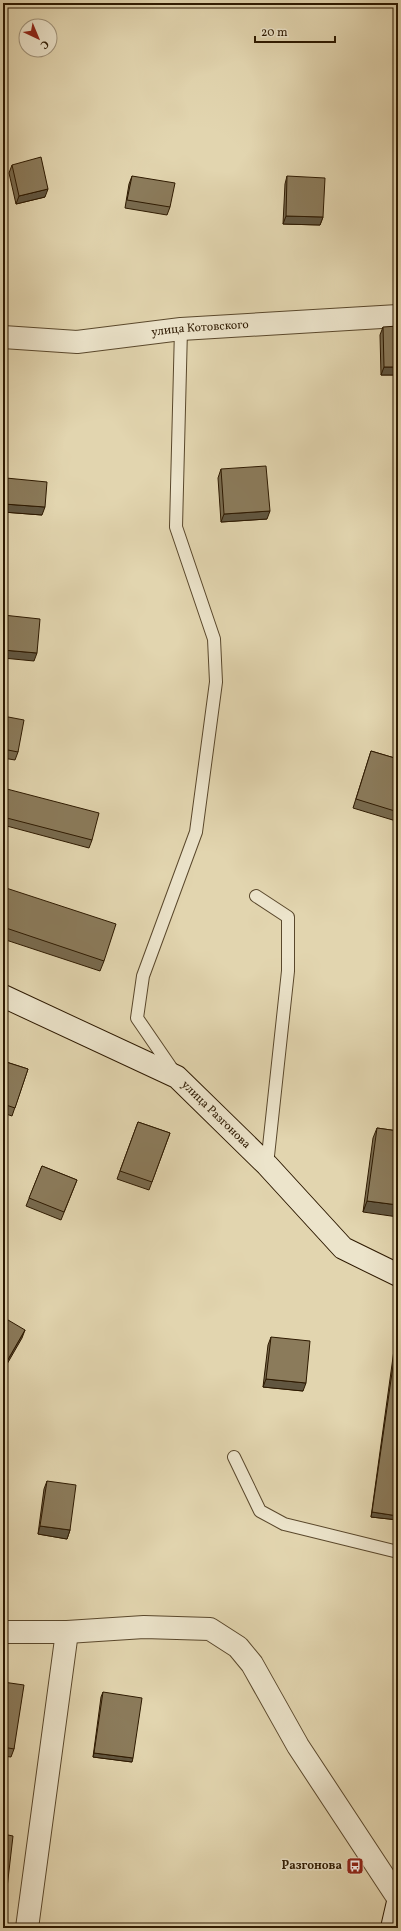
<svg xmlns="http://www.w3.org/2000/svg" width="401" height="1931" font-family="Vollkorn,serif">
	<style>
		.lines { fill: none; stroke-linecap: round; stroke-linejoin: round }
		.lane-casing { stroke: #5a482c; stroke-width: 14 }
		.street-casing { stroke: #5a482c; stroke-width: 24 }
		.secondary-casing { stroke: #2d1900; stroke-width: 24 }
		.lane { stroke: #ece4cb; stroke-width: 12 }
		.street { stroke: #ece4cb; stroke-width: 22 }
		.secondary { stroke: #ece4cb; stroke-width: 22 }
		.wall { fill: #786a4e; stroke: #2d1900 }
		.shaded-wall { fill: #615640; stroke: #2d1900 }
		.building { fill: #8b7b5b; stroke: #2d1900 }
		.labels { text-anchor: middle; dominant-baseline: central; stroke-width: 3; stroke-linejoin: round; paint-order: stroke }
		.street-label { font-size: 12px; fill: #2d1900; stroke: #ece4cb }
		.poi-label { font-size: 12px; font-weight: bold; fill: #2d1900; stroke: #ece4cb; text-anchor: end }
	</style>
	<rect width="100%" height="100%" fill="#e2d5af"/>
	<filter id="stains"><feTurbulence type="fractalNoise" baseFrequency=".005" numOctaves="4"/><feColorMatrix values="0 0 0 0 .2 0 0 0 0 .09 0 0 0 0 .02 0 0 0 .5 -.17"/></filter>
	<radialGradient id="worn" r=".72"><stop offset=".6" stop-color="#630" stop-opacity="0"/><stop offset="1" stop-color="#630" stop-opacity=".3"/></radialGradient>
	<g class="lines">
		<!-- lane casing -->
		<g class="lane-casing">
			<g id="lane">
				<polyline points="256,896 288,917 288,971 267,1165"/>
				<polyline points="174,1072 137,1018 143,976 196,832 216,682 214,639 176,527 181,329"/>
				<polyline points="234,1457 260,1511 284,1524 398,1552"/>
			</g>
		</g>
		<!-- street casing -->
		<g class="street-casing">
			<g id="street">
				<path id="s1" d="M3,337l74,5 104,-13 217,-13"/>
				<polyline points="3,1632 67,1632 144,1627 210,1629 238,1647 252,1664 298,1746 398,1898"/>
				<polyline points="27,1928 67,1632"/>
			</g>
		</g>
		<!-- secondary casing -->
		<g class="secondary-casing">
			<g id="secondary">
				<path id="s2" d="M3,996l174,81 90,88 76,83 55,27"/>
				<polyline points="392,1928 398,1902"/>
			</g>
		</g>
		<!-- lane -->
		<use href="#lane" class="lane"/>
		<!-- street -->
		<use href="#street" class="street"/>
		<!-- secondary -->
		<use href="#secondary" class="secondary"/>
	</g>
	<!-- wall -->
	<g class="wall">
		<polygon points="12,165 45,197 16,204 9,173"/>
		<polygon points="132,176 170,207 167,215 125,208 129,184"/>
		<polygon points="287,176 323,217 320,225 283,224 285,184"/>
		<polygon points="383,327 398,375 381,375 380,335"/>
		<polygon points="221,469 267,519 221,522 218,478"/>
		<polygon points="6,478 42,515 3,512 3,486"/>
		<polygon points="3,716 18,752 15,760 3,758"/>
		<polygon points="371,751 398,759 398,814 396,821 353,808"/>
		<polygon points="3,788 92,840 89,848 3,825"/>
		<polygon points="3,887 104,961 100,971 3,939"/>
		<polygon points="3,1061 28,1069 12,1116 3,1113"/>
		<polygon points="138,1122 170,1133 149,1190 117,1179"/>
		<polygon points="377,1128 398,1131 363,1212 373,1138"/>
		<polygon points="42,1166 77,1180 61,1220 26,1206"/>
		<polygon points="271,1337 303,1391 263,1387 268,1345"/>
		<polygon points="396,1345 398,1346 398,1520 371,1517 394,1350"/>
		<polygon points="47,1481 70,1530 67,1539 38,1534 44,1489"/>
		<polygon points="3,1682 14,1749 11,1757 3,1756"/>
		<polygon points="103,1692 132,1762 93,1757 101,1697"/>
	</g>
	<!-- shaded-wall -->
	<g class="shaded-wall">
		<polygon points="48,189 45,197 16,204 19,196"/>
		<polygon points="286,216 323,217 320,225 283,224"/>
		<polygon points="384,367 398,367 398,375 381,375"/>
		<polygon points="4,504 45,507 42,515 3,512 3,507"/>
		<polygon points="270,511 267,519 221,522 224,514"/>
		<polygon points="3,650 37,653 34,661 3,658"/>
		<polygon points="367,1201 398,1205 398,1217 363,1212"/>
		<polygon points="25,1330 22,1338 3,1371 3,1368"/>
		<polygon points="266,1379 306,1383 303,1391 263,1387"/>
		<polygon points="372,1512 398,1516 398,1520 371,1517"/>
		<polygon points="40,1526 70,1530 67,1539 38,1534"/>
		<polygon points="94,1753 133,1758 132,1762 93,1757"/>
		<polygon points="3,1888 7,1888 4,1896 3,1896"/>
	</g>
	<!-- building -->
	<g class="building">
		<polygon points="3,157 6,157 4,181 3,181"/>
		<polygon points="41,157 48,189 19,196 12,165"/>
		<polygon points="132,176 175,183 170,207 127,200"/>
		<polygon points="287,176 325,178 323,217 286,216"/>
		<polygon points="398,326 398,367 384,367 383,327"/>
		<polygon points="266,466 270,511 224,514 221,469"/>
		<polygon points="6,478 47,482 45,507 4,504"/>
		<polygon points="3,615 40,619 37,653 3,650"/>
		<polygon points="3,716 24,720 18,752 3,749"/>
		<polygon points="371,751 398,759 398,812 356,799"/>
		<polygon points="3,788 99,813 92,840 3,817"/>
		<polygon points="3,887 116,924 104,961 3,927"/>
		<polygon points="3,1061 28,1069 15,1108 3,1104"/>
		<polygon points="138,1122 170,1133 152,1182 120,1171"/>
		<polygon points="377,1128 398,1131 398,1205 367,1201"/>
		<polygon points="42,1166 77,1180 64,1212 29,1198"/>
		<polygon points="3,1317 25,1330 3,1368"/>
		<polygon points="271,1337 310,1341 306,1383 266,1379"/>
		<polygon points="396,1345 398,1346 398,1516 372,1512"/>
		<polygon points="47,1481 76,1485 70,1530 40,1526"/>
		<polygon points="3,1682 24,1685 14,1749 3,1747"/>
		<polygon points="103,1692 142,1698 133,1758 94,1753"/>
		<polygon points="3,1834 13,1836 7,1888 3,1888"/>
	</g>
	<!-- icons -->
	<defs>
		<g id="bus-square" transform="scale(0.9)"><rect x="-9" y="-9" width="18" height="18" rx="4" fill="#8f2418" stroke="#ece4cb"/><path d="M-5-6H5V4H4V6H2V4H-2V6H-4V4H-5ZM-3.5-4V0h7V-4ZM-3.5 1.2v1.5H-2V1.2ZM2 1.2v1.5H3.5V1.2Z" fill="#fff"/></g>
	</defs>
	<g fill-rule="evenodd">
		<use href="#bus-square" x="355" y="1866"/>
	</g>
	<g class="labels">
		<!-- street labels -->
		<g class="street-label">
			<text stroke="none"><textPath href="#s1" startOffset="198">улица Котовского</textPath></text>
			<text stroke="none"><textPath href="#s2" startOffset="246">улица Разгонова</textPath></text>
		</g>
		<!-- poi labels -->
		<g class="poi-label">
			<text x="342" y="1866">Разгонова</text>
		</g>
	</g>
	<!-- margin -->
	<rect width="401" height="1931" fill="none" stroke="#e2d5af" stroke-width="16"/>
	<rect x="4" y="4" width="393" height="1923" fill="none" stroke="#2d1900" stroke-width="2"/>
	<rect x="8" y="8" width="385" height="1915" fill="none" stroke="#2d1900"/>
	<!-- north arrow -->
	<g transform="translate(38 38) rotate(136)"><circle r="19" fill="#ece4cb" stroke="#a0937a"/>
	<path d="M0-3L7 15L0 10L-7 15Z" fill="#8f2418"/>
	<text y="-6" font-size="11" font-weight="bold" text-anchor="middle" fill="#2d1900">С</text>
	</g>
	<!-- scale -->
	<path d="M255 36v6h80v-6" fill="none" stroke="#2d1900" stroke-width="2"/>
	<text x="261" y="36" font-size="12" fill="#2d1900" stroke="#ece4cb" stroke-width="3" paint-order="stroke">20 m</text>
	<rect width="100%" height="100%" filter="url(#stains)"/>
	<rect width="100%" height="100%" fill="url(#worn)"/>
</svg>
